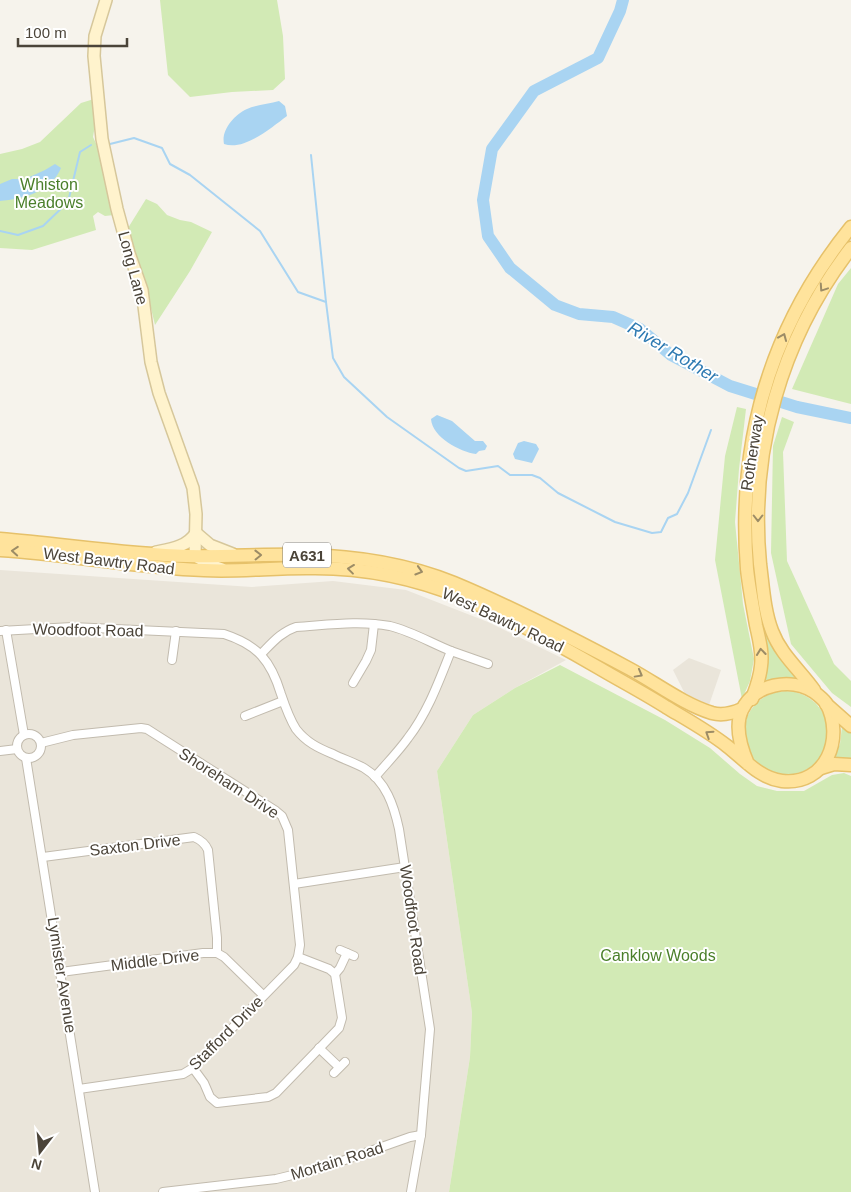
<svg xmlns="http://www.w3.org/2000/svg" width="851" height="1192" font-family="Helvetica,sans-serif">
	<style>
		.residential { fill: #eae5da }
		.green { fill: #d2eab5 }
		.water { fill: #a9d4f2 }
		.lines { fill: none; stroke-linecap: round; stroke-linejoin: round }
		.stream { stroke: #a9d4f2; stroke-width: 2 }
		.river { stroke: #a9d4f2; stroke-width: 12 }
		.street-casing { stroke: #c2bbae; stroke-width: 10 }
		.secondary-casing { stroke: #d6c79b; stroke-width: 14 }
		.primary-casing { stroke: #e6c16a; stroke-width: 15 }
		.street { stroke: #fff; stroke-width: 8 }
		.secondary { stroke: #fff3cd; stroke-width: 11 }
		.primary { stroke: #ffe39c; stroke-width: 12 }
		.oneway { stroke: #9c8c66 }
		.labels { text-anchor: middle; dominant-baseline: central; stroke-width: 4; stroke-linejoin: round; paint-order: stroke }
		.shield { fill: #fff; stroke: #817c74; stroke-width: 1 }
		.shield-label { font-size: 15px; font-weight: bold; fill: #4b4439 }
		.park-label { font-size: 16px; fill: #4a7f2a; stroke: #fff }
		.street-label { font-size: 16px; fill: #4b4439; stroke: #fff }
		.water-label { font-size: 18px; font-style: italic; fill: #2e7ab2; stroke: #fff }
	</style>
	<rect width="100%" height="100%" fill="#f6f3ec"/>
	<!-- residential -->
	<g class="residential">
		<polygon points="0,570 252,587 333,581 406,590 488,622 566,660 515,688 473,715 437,771 472,1013 470,1057 449,1192 0,1192"/>
		<polygon points="689,658 721,670 709,705 685,694 673,670"/>
	</g>
	<!-- green -->
	<g class="green">
		<polygon points="160,0 277,0 283,36 285,79 273,90 232,92 190,97 168,75"/>
		<polygon points="94,99 96,119 93,137 103,159 114,215 105,216 98,212 93,216 96,230 32,250 0,248 0,154 22,149 40,142 81,103"/>
		<polygon points="146,199 157,204 167,215 180,220 191,222 212,232 190,271 155,325 145,283 128,237 128,228"/>
		<polygon points="851,268 851,404 792,389 838,284"/>
		<polygon points="737,407 746,409 739,469 735,522 743,604 754,659 750,681 742,699 715,560 725,456"/>
		<polygon points="782,417 794,422 783,452 787,561 834,664 851,681 851,707 832,693 791,644 771,553 773,446"/>
		<polygon points="761,623 764,623 800,680 762,684"/>
		<polygon points="560,665 665,720 710,748 740,774 757,786 777,791 804,791 832,775 844,773 851,776 851,1192 449,1192 470,1057 472,1013 437,771 473,715 515,688"/>
		<circle cx="786" cy="733" r="42"/>
		<polygon points="842,726 851,732 851,761 834,759 840,744"/>
	</g>
	<!-- water -->
	<g class="water">
		<path d="M279,101l6,5 2,10c-16,12 -43,35 -63,28 -3,-14 10,-29 23,-35 9,-4 22,-5 32,-8z"/>
		<path d="M55,164l6,4c-10,24 -38,31 -61,33v-17l12,-5h13l20,-9z"/>
		<path d="M437,415l15,6 23,20h8l4,5 -2,4 -6,1 -3,3c-16,-2 -44,-17 -45,-35z"/>
		<polygon points="524,441 536,444 539,449 532,463 515,459 513,454 518,443"/>
	</g>
	<g class="lines">
		<!-- stream -->
		<g class="stream">
			<polyline points="110,144 134,138 162,148 170,164 190,175 260,231 298,292 326,302 333,358 344,377 387,417 459,468 466,471 498,466 510,475 532,475 540,478 558,493 615,522 652,533 661,532 668,518 677,514 688,493 711,430"/>
			<polyline points="311,155 326,302"/>
			<polyline points="0,231 18,235 43,226 68,202 80,152 91,145"/>
		</g>
		<!-- river -->
		<polyline class="river" points="623,0 620,11 598,58 534,91 492,149 483,200 488,236 510,268 555,305 579,314 613,317 640,329 671,355 730,386 797,407 851,418"/>
		<!-- street casing -->
		<g class="street-casing">
			<g id="street">
				<polyline points="6,630 24,735"/>
				<path d="M0,631l72,-4 152,7c34,11 47,27 57,60 4,12 8,24 15,35 10,13 22,19 37,25 10,5 22,9 31,14 22,13 30,38 35,61l31,200 -9,106 -10,57"/>
				<polyline points="451,651 488,664"/>
				<path d="M261,654c11,-11 20,-22 35,-27 31,-2 63,-7 94,-1 21,5 41,17 61,25 -12,30 -23,61 -43,87 -10,14 -22,26 -33,39"/>
				<polyline points="172,660 176,631"/>
				<polyline points="353,683 366,661 371,650 374,624"/>
				<polyline points="245,716 283,701"/>
				<circle cx="29" cy="746" r="12"/>
				<polyline points="41,743 73,735 141,728 147,729 276,811 282,816 288,830 300,945 298,957 294,965 193,1068 183,1074 79,1089"/>
				<polyline points="0,751 17,749"/>
				<polyline points="26,758 95,1192"/>
				<path d="M43,857l151,-20c7,3 11,6 14,13l9,88v15"/>
				<polyline points="294,884 405,867"/>
				<polyline points="340,950 354,956"/>
				<polyline points="61,972 203,953 217,953 224,957 263,995"/>
				<polyline points="335,974 340,968 347,953"/>
				<polyline points="319,1048 339,1067"/>
				<polyline points="193,1068 204,1083 210,1097 217,1103 268,1097 276,1093 339,1028 342,1018 335,974 329,969 298,957"/>
				<polyline points="334,1073 345,1062"/>
				<polyline points="163,1192 276,1179 325,1167 410,1137 421,1135"/>
			</g>
		</g>
		<!-- secondary casing -->
		<g class="secondary-casing">
			<g id="secondary">
				<polyline points="106,0 95,36 94,56 102,139 117,209 129,253 142,290 151,362 159,393 193,488 196,514 195,556 213,566 222,569"/>
				<polyline points="196,533 210,545 233,554"/>
				<path d="M156,552c15,-3 31,-5 40,-19"/>
			</g>
		</g>
		<!-- primary casing -->
		<g class="primary-casing">
			<g id="primary">
				<path d="M0,539c62,5 124,15 187,17 39,1 78,-2 117,-1 50,1 103,9 150,28 60,25 118,55 176,86 26,14 53,35 82,44 11,3 21,0 30,-4"/>
				<path d="M0,550c68,4 136,18 204,20 37,2 74,-3 111,-2 50,0 99,10 146,29 48,20 93,45 138,71 22,13 45,25 67,39 20,12 42,24 61,39 17,13 32,32 55,35 44,5 63,-43 44,-78 -3,-4 -8,-8 -12,-11 -23,-15 -60,-8 -72,18 -8,17 -1,38 6,54"/>
				<path d="M814,690c-14,-20 -33,-35 -42,-59 -8,-21 -9,-44 -12,-67 -11,-112 21,-226 91,-316"/>
				<path d="M752,699c4,-11 8,-21 9,-33 2,-14 -2,-27 -5,-41 -3,-18 -7,-37 -9,-56 -10,-127 23,-242 104,-342"/>
				<polyline points="826,704 851,726"/>
				<polyline points="821,768 834,764 851,765"/>
			</g>
		</g>
		<!-- street -->
		<use href="#street" class="street"/>
		<!-- secondary -->
		<use href="#secondary" class="secondary"/>
		<!-- primary -->
		<use href="#primary" class="primary"/>
	</g>
	<!-- one-way arrows -->
	<defs><path id="oneway-chevron" d="M-2-3.5L2.5 0L-2 3.5" fill="none" stroke-width="1.6" stroke-linecap="round" stroke-linejoin="round" transform="scale(1.25)"/></defs>
	<g class="oneway">
		<use href="#oneway-chevron" transform="translate(823 288) rotate(124)"/>
		<use href="#oneway-chevron" transform="translate(783 337) rotate(-67)"/>
		<use href="#oneway-chevron" transform="translate(758 518) rotate(90)"/>
		<use href="#oneway-chevron" transform="translate(15 551) rotate(-176)"/>
		<use href="#oneway-chevron" transform="translate(258 555) rotate(-1)"/>
		<use href="#oneway-chevron" transform="translate(351 569) rotate(-173)"/>
		<use href="#oneway-chevron" transform="translate(419 571) rotate(17)"/>
		<use href="#oneway-chevron" transform="translate(761 652) rotate(-96)"/>
		<use href="#oneway-chevron" transform="translate(639 674) rotate(29)"/>
		<use href="#oneway-chevron" transform="translate(709 734) rotate(-147)"/>
	</g>
	<g class="labels">
		<!-- shield labels -->
		<rect class="shield" x="283" y="542.5" width="48" height="25" rx="4"/>
		<g class="shield-label">
			<text x="307" y="555">A631</text>
		</g>
		<!-- park labels -->
		<g class="park-label">
			<text x="49" y="184">Whiston<tspan x="49" dy="18">Meadows</tspan></text>
			<text x="658" y="955">Canklow Woods</text>
		</g>
		<!-- street labels -->
		<g class="street-label">
			<text transform="translate(133 268) rotate(75)">Long Lane</text>
			<text transform="translate(752 453) rotate(-81)">Rotherway</text>
			<text transform="translate(109 561) rotate(7)">West Bawtry Road</text>
			<text transform="translate(503 620) rotate(25)">West Bawtry Road</text>
			<text transform="translate(88 630) rotate(1)">Woodfoot Road</text>
			<text transform="translate(229 783) rotate(33)">Shoreham Drive</text>
			<text transform="translate(135 845) rotate(-7)">Saxton Drive</text>
			<text transform="translate(413 920) rotate(82)">Woodfoot Road</text>
			<text transform="translate(155 960) rotate(-7)">Middle Drive</text>
			<text transform="translate(62 975) rotate(81)">Lymister Avenue</text>
			<text transform="translate(226 1033) rotate(-45)">Stafford Drive</text>
			<text transform="translate(337 1161) rotate(-17)">Mortain Road</text>
		</g>
		<!-- water labels -->
		<g class="water-label">
			<text transform="translate(673 352) rotate(31)">River Rother</text>
		</g>
	</g>
	<!-- north arrow -->
	<g transform="translate(40 1152) rotate(196)" stroke="#ffffff" stroke-width="4" paint-order="stroke">
	<path d="M0-4L9 19L0 12L-9 19Z" fill="#4b4439"/>
	<text y="-8" font-size="14" font-weight="bold" text-anchor="middle" fill="#4b4439">N</text>
	</g>
	<!-- scale -->
	<path d="M18 38v8h109v-8" fill="none" stroke="#4b4439" stroke-width="2.5"/>
	<text x="25" y="38" font-size="15" fill="#4b4439" stroke="#ffffff" stroke-width="4" paint-order="stroke">100 m</text>
</svg>
